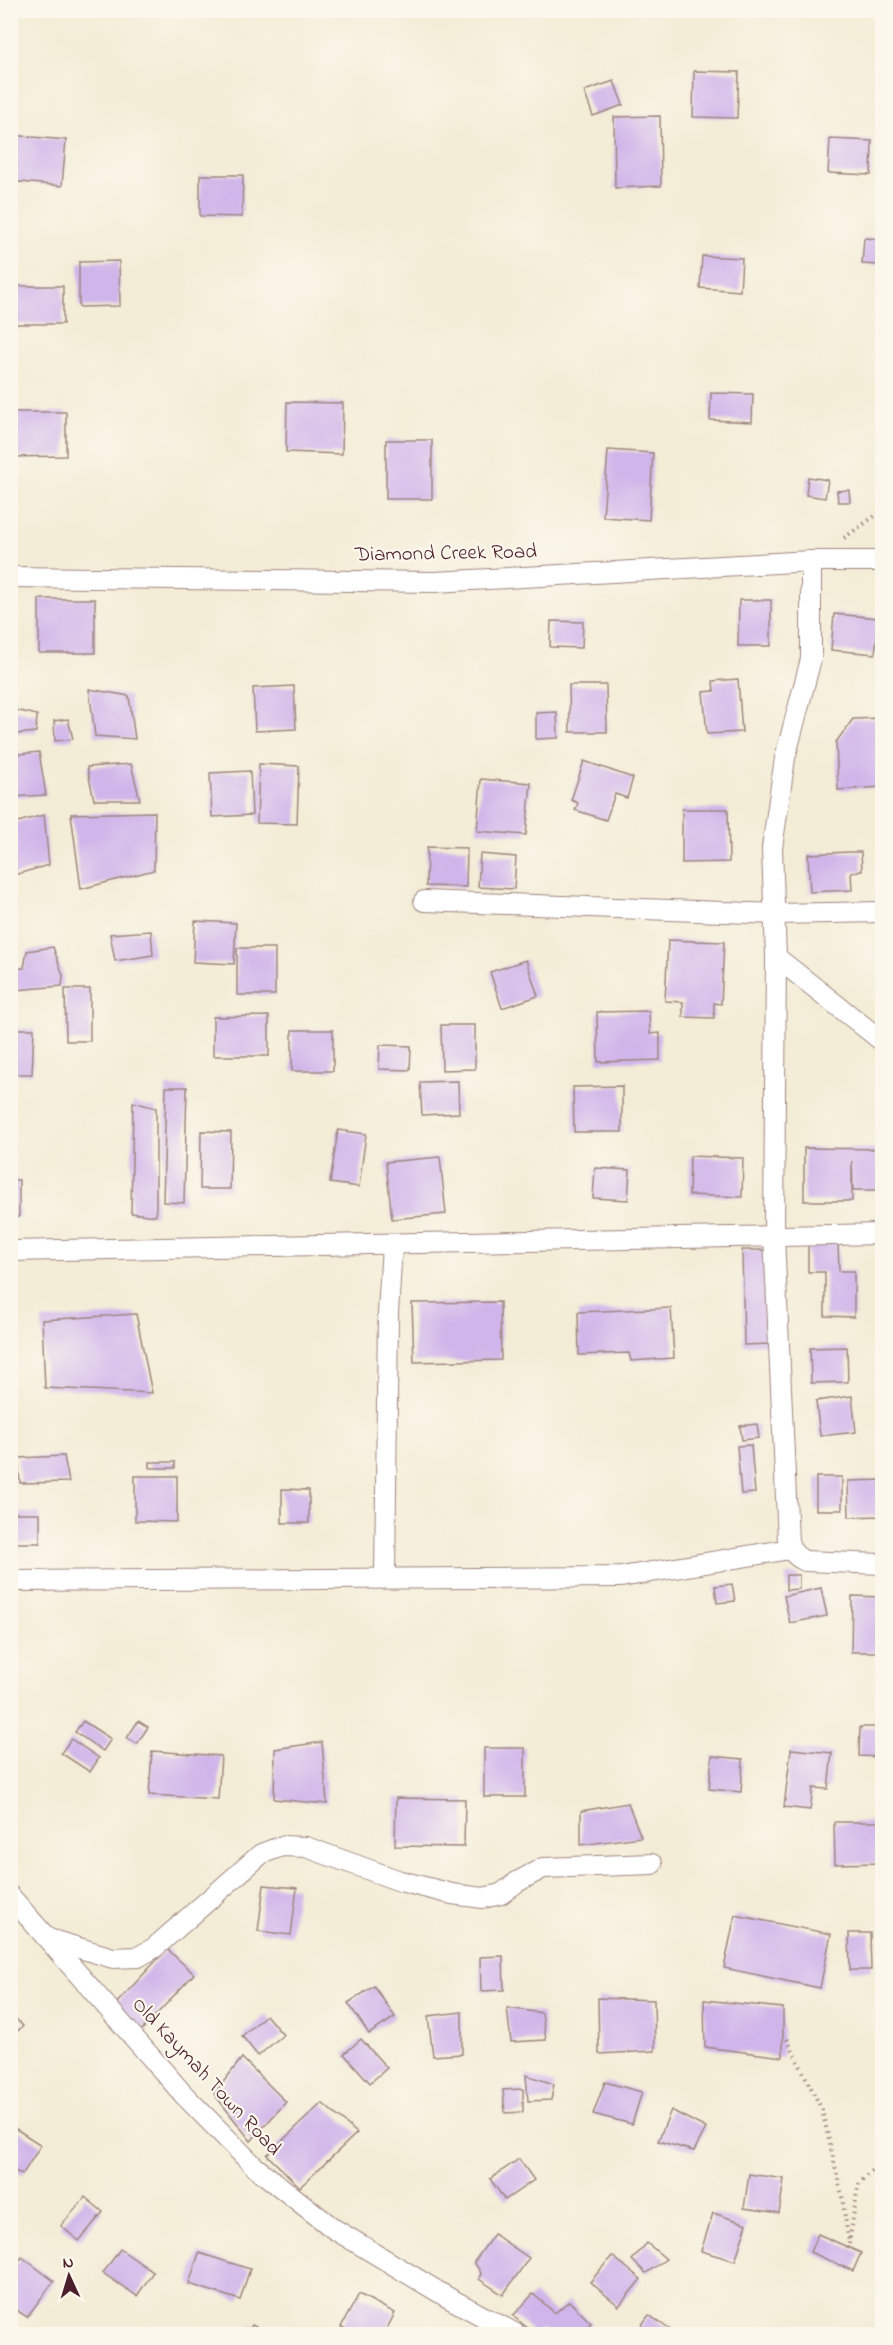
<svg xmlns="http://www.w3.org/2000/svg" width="893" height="2345" font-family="'Indie Flower',sans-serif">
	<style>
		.building { fill: #d0b5ea }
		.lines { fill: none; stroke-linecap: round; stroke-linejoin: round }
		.minor-casing { stroke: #9e8680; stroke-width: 22 }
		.path { stroke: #9e8680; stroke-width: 4; stroke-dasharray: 1.5 4.5; stroke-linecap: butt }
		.minor { stroke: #fff; stroke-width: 20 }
		.labels { text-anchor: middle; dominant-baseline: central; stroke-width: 4.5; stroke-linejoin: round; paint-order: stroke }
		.street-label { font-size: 21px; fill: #4a1f2b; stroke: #fbf7ec }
	</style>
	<rect width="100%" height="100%" fill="#fbf7ec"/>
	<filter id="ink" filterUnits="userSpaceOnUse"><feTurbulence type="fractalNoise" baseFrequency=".0167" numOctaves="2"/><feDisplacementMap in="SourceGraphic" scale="12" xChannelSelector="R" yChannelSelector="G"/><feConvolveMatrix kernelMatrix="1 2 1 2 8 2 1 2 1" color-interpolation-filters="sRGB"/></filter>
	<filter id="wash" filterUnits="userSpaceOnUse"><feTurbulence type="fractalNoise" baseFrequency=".008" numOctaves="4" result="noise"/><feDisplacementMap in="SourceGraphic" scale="24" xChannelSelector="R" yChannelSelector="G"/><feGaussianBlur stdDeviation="1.35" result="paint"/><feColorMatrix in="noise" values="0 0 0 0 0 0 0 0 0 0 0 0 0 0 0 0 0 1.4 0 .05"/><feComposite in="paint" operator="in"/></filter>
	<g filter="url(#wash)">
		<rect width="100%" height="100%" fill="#f3ecd6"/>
		<g id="blocks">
			<!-- building -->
			<g class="building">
				<polygon points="694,71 739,72 737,118 693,117"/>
				<polygon points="614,81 623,105 593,116 584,91"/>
				<polygon points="660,116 661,186 615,188 614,117"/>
				<polygon points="10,135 66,140 62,186 10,181"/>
				<polygon points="830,139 872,141 871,175 828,173"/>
				<polygon points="200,175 243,175 242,217 200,216"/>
				<polygon points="864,238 881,239 879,265 862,264"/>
				<polygon points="702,256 742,258 740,291 700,288"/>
				<polygon points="119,261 120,306 79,307 79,262"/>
				<rect x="10" y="286" width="53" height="38"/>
				<polygon points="711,393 753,394 752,422 710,420"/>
				<polygon points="287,402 343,403 342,454 286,452"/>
				<polygon points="10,412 66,412 66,456 10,457"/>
				<rect x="386" y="440" width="46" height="59"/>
				<polygon points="608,450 653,453 649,520 603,517"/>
				<polygon points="808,477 828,480 825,498 806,495"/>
				<polygon points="849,490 850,502 838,502 837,491"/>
				<rect x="39" y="599" width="56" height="54"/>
				<polygon points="739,600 771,600 771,646 738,646"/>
				<polygon points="834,614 879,618 875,654 831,650"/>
				<polygon points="551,621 583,622 582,648 550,647"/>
				<polygon points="738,679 742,732 707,734 703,692 714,691 713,681"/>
				<polygon points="569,685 606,685 607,732 570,732"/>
				<polygon points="294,686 296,729 255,731 253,688"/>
				<polygon points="89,689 129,696 135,739 95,736"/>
				<polygon points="11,709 37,715 36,732 16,734"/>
				<polygon points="557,712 558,738 536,739 536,713"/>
				<polygon points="882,718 882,787 838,790 836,742 853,719"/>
				<polygon points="68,719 73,739 55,741 54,721"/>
				<polygon points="39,752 46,795 10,797 10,755"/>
				<polygon points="584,761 633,778 627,798 615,794 606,820 575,810 578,803 571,800"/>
				<polygon points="131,764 140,800 94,800 87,767"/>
				<polygon points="259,764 299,766 297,824 257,823"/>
				<polygon points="250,771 252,815 212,817 210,773"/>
				<polygon points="481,779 531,783 526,835 477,831"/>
				<polygon points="682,809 728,809 729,862 682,863"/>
				<polygon points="155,812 154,870 81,889 71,814"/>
				<polygon points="44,815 49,865 10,876 10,824"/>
				<polygon points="427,847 467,848 466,887 426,886"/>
				<polygon points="849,852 861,852 862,871 851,872 852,890 810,892 808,854"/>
				<polygon points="480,854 516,857 514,889 478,887"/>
				<polygon points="195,921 236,923 234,964 193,962"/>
				<polygon points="151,931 153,955 115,961 110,934"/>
				<polygon points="668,940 724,942 721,1004 714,1003 714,1018 683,1017 683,1002 665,1001"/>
				<polygon points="53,947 63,975 62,986 15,990 12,969 24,968 27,951"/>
				<rect x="237" y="948" width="38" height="47"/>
				<polygon points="526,960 538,996 502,1008 490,972"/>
				<polygon points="65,989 90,989 90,1041 66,1041"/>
				<polygon points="649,1011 650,1034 660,1033 660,1060 598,1062 597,1012"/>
				<polygon points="269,1016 269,1056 213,1056 213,1017"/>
				<polygon points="441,1025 475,1025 475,1069 442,1070"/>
				<polygon points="10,1029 34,1029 32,1074 10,1074"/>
				<rect x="292" y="1030" width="41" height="41"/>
				<polygon points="380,1045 411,1046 410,1070 379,1069"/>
				<polygon points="458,1081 459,1113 422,1115 420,1082"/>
				<polygon points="622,1086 622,1132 574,1132 573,1087"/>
				<polygon points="166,1087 187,1087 184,1203 163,1202"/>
				<polygon points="133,1102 156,1108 156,1216 131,1213"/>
				<polygon points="338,1130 366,1134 359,1187 330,1183"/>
				<polygon points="201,1131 231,1132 230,1189 200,1189"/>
				<polygon points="804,1148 882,1149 882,1190 853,1190 852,1161 852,1201 804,1201"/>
				<polygon points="690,1156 743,1158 742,1197 689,1195"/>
				<polygon points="440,1157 446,1214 392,1219 386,1162"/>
				<polygon points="595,1168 630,1170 628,1200 593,1198"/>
				<rect x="10" y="1180" width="9" height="37"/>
				<polygon points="808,1240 838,1241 839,1271 854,1271 854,1317 825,1316 825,1272 808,1272"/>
				<polygon points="742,1250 771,1250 773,1344 744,1345"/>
				<polygon points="500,1302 501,1360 414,1362 412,1303"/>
				<polygon points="671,1308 674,1358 631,1361 629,1353 579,1355 578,1312"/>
				<polygon points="136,1314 152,1393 45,1388 42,1320"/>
				<polygon points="847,1347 848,1382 811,1383 810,1348"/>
				<polygon points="852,1396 856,1432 820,1436 816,1401"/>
				<polygon points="757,1424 759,1438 742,1440 740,1426"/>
				<polygon points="751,1445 755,1493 741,1494 737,1446"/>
				<polygon points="64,1456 69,1482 20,1483 18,1458"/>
				<rect x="150" y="1462" width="25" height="6"/>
				<polygon points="135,1476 177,1476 177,1522 135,1521"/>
				<rect x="816" y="1477" width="26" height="33"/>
				<polygon points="882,1480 882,1516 849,1517 848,1481"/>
				<polygon points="282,1489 309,1490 309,1523 282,1523"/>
				<rect x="10" y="1513" width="30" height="30"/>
				<polygon points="786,1575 799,1575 799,1589 786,1590"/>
				<polygon points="732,1584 735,1601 717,1603 715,1586"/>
				<polygon points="821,1588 827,1616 790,1623 784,1596"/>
				<polygon points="852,1596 882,1597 882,1652 851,1652"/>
				<polygon points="83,1721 111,1739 103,1751 75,1732"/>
				<polygon points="138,1721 148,1727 137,1744 127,1738"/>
				<polygon points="860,1727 882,1727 882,1757 859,1756"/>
				<polygon points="71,1739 99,1758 90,1772 61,1753"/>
				<polygon points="322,1742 327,1804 274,1799 275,1749"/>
				<rect x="484" y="1748" width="41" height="49"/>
				<polygon points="791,1749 832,1753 828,1789 813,1788 810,1810 784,1807"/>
				<polygon points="152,1751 221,1756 218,1799 149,1795"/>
				<polygon points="712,1756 743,1759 741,1792 709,1789"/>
				<polygon points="396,1798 465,1799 464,1847 395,1846"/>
				<polygon points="628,1803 641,1837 581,1845 581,1811"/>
				<polygon points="834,1822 882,1822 882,1863 835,1864"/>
				<polygon points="264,1885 297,1888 291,1935 258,1931"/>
				<polygon points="735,1915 831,1934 820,1988 724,1968"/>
				<polygon points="849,1933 870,1933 871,1970 850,1970"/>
				<polygon points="167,1949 194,1974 141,2031 114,2006"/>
				<polygon points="503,1956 504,1990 481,1991 480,1957"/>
				<polygon points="374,1986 395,2017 369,2034 348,2003"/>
				<polygon points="598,1998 654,2000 655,2051 599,2054"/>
				<polygon points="704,2000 783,2008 783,2057 705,2047"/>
				<polygon points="507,2008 542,2013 546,2040 511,2042"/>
				<polygon points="462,2012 462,2054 433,2056 428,2016"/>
				<polygon points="10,2013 23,2026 10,2038"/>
				<polygon points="266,2015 283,2035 258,2056 242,2036"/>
				<polygon points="361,2039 387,2068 370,2083 344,2054"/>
				<polygon points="242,2058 286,2102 251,2141 214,2094"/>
				<polygon points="526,2075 554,2084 551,2100 528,2101"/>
				<polygon points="605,2082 642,2092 632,2124 593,2114"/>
				<polygon points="523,2089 523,2112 505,2113 503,2090"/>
				<polygon points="322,2103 357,2133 300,2187 267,2155"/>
				<polygon points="671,2110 706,2128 694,2151 658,2141"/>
				<polygon points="13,2127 41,2145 22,2175 10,2168 10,2131"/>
				<polygon points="519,2159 534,2180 505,2200 490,2179"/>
				<polygon points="749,2174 784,2179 779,2213 744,2208"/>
				<polygon points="85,2197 103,2212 79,2241 61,2226"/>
				<polygon points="713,2213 747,2224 735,2261 701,2251"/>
				<polygon points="494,2234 529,2258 503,2295 479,2279 481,2273 474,2262"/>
				<polygon points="818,2234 861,2253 853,2271 810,2252"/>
				<polygon points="647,2243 666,2259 646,2273 632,2260"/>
				<polygon points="120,2249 153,2272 137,2296 103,2273"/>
				<polygon points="199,2253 250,2269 240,2300 189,2284"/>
				<polygon points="612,2256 641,2279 619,2306 590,2282"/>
				<polygon points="22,2257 54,2281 27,2317 10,2306 10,2259 17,2264"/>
				<polygon points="359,2294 395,2313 384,2334 356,2334 341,2327"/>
				<polygon points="533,2294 555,2313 569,2301 591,2323 579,2334 548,2334 542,2329 535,2334 513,2316"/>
				<polygon points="649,2315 676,2334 635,2334"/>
				<polygon points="252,2325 269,2334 247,2334"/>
			</g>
		</g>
	</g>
	<g filter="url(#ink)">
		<use href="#blocks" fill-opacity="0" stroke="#9e8680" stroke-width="1.5"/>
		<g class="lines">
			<!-- minor casing -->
			<g class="minor-casing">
				<g id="minor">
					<path d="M811,561v98l-26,99 -13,90 4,109 -2,279 14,305c3,11 7,15 17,20l77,3"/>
					<polyline points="10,577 435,582 811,561 882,561"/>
					<polyline points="424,901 775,914 882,912"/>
					<polyline points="776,957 882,1041"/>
					<polyline points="10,1251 882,1234"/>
					<polyline points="385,1578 388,1314 392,1245"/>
					<polyline points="10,1581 621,1577 790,1549"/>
					<polyline points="10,1896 184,2095 255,2167 334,2229 447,2297 516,2334"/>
					<polyline points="49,1939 113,1958 138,1957 154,1948 261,1854 282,1846 306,1847 400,1881 452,1894 483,1898 501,1894 517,1882 543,1868 652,1864"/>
				</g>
			</g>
			<!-- path -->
			<g class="path">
				<polyline points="844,538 882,511"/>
				<polyline points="787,2039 822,2110 842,2196 849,2244 858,2185 882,2159"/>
			</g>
			<!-- minor -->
			<use href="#minor" class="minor"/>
		</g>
	</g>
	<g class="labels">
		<!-- street labels -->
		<g class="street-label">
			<text transform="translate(446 554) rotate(-1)">Diamond Creek Road</text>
			<text transform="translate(206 2077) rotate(47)">Old Kaymah Town Road</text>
		</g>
	</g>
	<!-- margin -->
	<rect width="893" height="2345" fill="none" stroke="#fbf7ec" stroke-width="36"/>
	<!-- north arrow -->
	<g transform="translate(69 2276) rotate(356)" stroke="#fbf7ec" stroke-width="4.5" paint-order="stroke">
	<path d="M0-4.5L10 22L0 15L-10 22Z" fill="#4a1f2b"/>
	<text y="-9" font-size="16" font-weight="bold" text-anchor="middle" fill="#4a1f2b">N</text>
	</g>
</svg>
